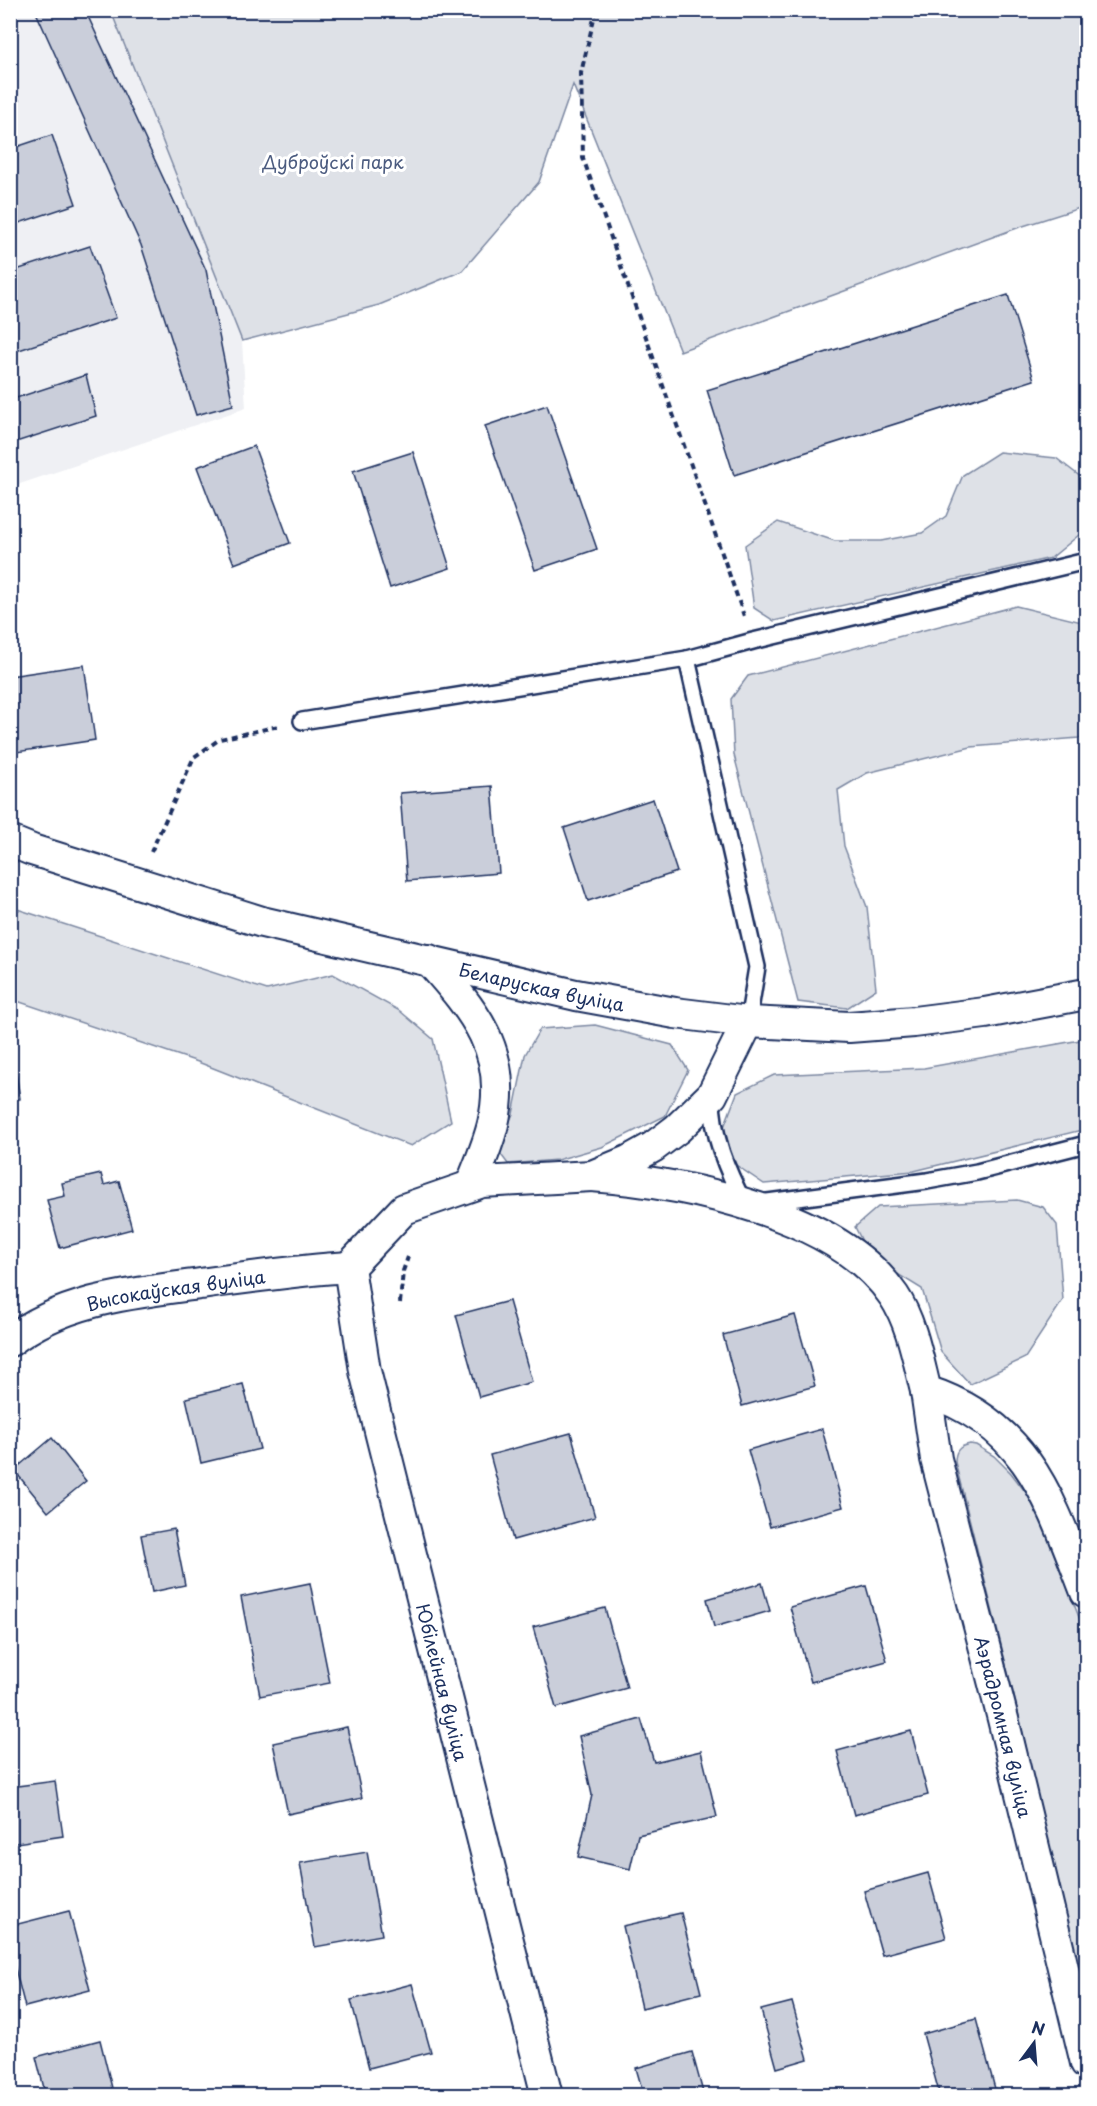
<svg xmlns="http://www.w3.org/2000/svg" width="1097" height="2106" font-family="'Playpen Sans',sans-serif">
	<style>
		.built { fill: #eff0f4 }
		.green { fill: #dee1e7; stroke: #7c88a2; stroke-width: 1.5 }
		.building { fill: #caceda; stroke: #1b2f5e; stroke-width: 1.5 }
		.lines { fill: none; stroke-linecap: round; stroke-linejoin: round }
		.lane-casing { stroke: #1b2f5e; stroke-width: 20 }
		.street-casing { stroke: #1b2f5e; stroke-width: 34 }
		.path { stroke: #1b2f5e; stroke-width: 4; stroke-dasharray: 6 4.5; stroke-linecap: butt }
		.lane { stroke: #fff; stroke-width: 15 }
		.street { stroke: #fff; stroke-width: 30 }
		.labels { text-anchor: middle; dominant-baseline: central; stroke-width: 6; stroke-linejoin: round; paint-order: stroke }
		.park-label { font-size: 18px; fill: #4c5c80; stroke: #fff }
		.street-label { font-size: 18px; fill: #1b2f5e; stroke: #fff }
	</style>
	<rect width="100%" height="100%" fill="#fff"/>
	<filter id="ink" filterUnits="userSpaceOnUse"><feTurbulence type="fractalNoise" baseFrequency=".0167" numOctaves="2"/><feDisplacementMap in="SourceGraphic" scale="12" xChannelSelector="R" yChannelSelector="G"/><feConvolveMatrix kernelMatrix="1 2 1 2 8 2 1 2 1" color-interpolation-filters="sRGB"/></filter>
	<g filter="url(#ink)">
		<!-- built -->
		<polygon class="built" points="10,11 111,11 242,341 246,408 11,487"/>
		<!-- green -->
		<g class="green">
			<polygon points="111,11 1086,11 1086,206 1020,227 680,351 573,85 539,182 462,271 379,305 242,341"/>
			<polygon points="999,452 1056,458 1086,481 1085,530 1051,558 774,621 754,608 745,545 778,522 835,541 881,541 922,533 946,516 963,475"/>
			<polygon points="1016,606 1086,623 1086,735 1079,738 971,747 867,773 838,790 844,846 867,907 876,989 847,1008 798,1002 734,755 731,699 748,676"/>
			<polygon points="11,907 267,990 333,974 400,1011 433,1039 451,1121 411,1146 198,1062 11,999"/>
			<polygon points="595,1025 672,1045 688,1070 665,1116 602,1147 557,1160 508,1164 496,1148 513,1114 525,1055 540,1029"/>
			<polygon points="1086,1039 1086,1129 914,1171 764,1184 733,1163 724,1127 737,1093 774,1075 924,1068"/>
			<polygon points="1017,1200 1043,1207 1057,1225 1063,1300 1025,1358 970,1384 941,1352 922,1289 870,1257 855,1227 878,1207"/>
			<path d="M970,1444l6,1 18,11 17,17 16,21 14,26 45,115v377l-67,-296 -64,-254c0,-11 4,-16 15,-18z"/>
		</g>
		<!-- building -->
		<g class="building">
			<polygon points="35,10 85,10 206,270 233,405 196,415 141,245"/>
			<polygon points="10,74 19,101 10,104"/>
			<polygon points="52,135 76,204 10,226 10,149"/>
			<polygon points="90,246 116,318 10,353 10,272"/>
			<polygon points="1008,295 1034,380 734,475 707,390"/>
			<polygon points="86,375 96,416 10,444 10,400"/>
			<polygon points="547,405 597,549 535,570 485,426"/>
			<polygon points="254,446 290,543 234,564 197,467"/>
			<polygon points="413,452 450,568 390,588 353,471"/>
			<polygon points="84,665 95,740 10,753 10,676"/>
			<polygon points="492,786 499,873 407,881 400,793"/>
			<polygon points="653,799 677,872 588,901 564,828"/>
			<polygon points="14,1059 20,1099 10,1101 10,1060"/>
			<polygon points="101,1174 104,1185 119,1181 132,1229 60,1248 47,1200 65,1196 62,1183"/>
			<polygon points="509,1301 532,1382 479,1397 456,1315"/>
			<polygon points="795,1315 815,1386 742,1406 723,1335"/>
			<polygon points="243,1384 260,1449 201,1463 186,1398"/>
			<polygon points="822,1429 843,1507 770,1527 748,1450"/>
			<polygon points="571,1433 595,1517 513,1540 490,1455"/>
			<polygon points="52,1438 86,1481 48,1512 14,1470"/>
			<polygon points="174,1529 185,1585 152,1592 141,1535"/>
			<polygon points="310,1583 330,1683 260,1696 241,1597"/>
			<polygon points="762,1583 770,1611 714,1627 707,1599"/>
			<polygon points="866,1586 887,1661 811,1682 790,1607"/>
			<polygon points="605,1608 627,1688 556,1708 533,1627"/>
			<polygon points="641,1719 654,1762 701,1751 717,1817 638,1835 630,1869 578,1857 592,1795 579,1736"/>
			<polygon points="347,1727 362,1798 288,1814 273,1743"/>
			<polygon points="911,1731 928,1795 854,1815 837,1751"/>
			<polygon points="55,1781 63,1836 10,1844 10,1787"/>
			<polygon points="367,1852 382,1935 315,1947 300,1863"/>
			<polygon points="928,1873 946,1938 882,1955 864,1891"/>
			<polygon points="69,1911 90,1990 25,2007 10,1949 10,1926"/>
			<polygon points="681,1913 701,1993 642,2008 623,1926"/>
			<polygon points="412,1984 431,2052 369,2068 351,2000"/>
			<polygon points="792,2002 808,2059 777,2068 761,2010"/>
			<polygon points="976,2019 997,2096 940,2096 923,2034"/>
			<polygon points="100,2040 114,2096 46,2096 36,2057"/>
			<polygon points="692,2052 704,2096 644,2096 636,2068"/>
		</g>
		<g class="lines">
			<!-- lane casing -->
			<g class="lane-casing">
				<g id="lane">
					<polyline points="687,659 757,967 748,1022"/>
					<polyline points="302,721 687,659 753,641 1086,561"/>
					<path d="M712,1097c0,39 15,74 33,108l182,-24 50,-9 109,-28"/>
				</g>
			</g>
			<!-- street casing -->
			<g class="street-casing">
				<g id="street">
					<path id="s1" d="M10,841l22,9 230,72 314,73 99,18 73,9 101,5 65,-5 71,-9 101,-19"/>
					<path d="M429,960c45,51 81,92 64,164 -5,21 -14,41 -22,61"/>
					<path d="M592,1176c93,7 246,37 302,120 18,27 24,64 32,95 103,33 125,111 160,201"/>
					<path id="s2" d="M349,1267l16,104 182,725"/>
					<polyline points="349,1267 404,1209 482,1182 592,1176 628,1161 653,1147 677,1129 712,1095 748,1022"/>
					<path id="s3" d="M10,1341c54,-42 124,-48 190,-57 50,-7 99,-14 149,-17"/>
					<path id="s4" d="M926,1391l10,68 67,260 83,344"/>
				</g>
			</g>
			<!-- path -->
			<g class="path">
				<polyline points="596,10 581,73 583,158 744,616"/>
				<polyline points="151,852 194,757 220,739 279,726"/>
				<polyline points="400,1303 403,1271 408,1257"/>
			</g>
			<!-- lane -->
			<use href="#lane" class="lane"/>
			<!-- street -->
			<use href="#street" class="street"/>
		</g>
	</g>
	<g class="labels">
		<!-- park labels -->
		<g class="park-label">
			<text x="333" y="161">Дуброўскі парк</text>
		</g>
		<!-- street labels -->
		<g class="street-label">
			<text stroke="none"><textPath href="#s1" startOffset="552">Беларуская вуліца</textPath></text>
			<text stroke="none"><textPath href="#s3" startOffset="176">Высокаўская вуліца</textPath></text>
			<text stroke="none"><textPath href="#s2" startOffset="426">Юбілейная вуліца</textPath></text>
			<text stroke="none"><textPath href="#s4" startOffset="345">Аэрадромная вуліца</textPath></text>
		</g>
	</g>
	<!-- margin -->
	<rect width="1097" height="2106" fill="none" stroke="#fff" stroke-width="36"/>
	<rect x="18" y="18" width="1061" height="2070" fill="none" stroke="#1b2f5e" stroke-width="2" filter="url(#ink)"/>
	<!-- north arrow -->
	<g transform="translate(1034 2043) rotate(16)" stroke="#ffffff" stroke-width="4.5" paint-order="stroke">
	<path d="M0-4.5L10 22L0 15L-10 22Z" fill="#1b2f5e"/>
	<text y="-9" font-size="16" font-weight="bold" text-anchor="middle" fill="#1b2f5e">N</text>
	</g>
</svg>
